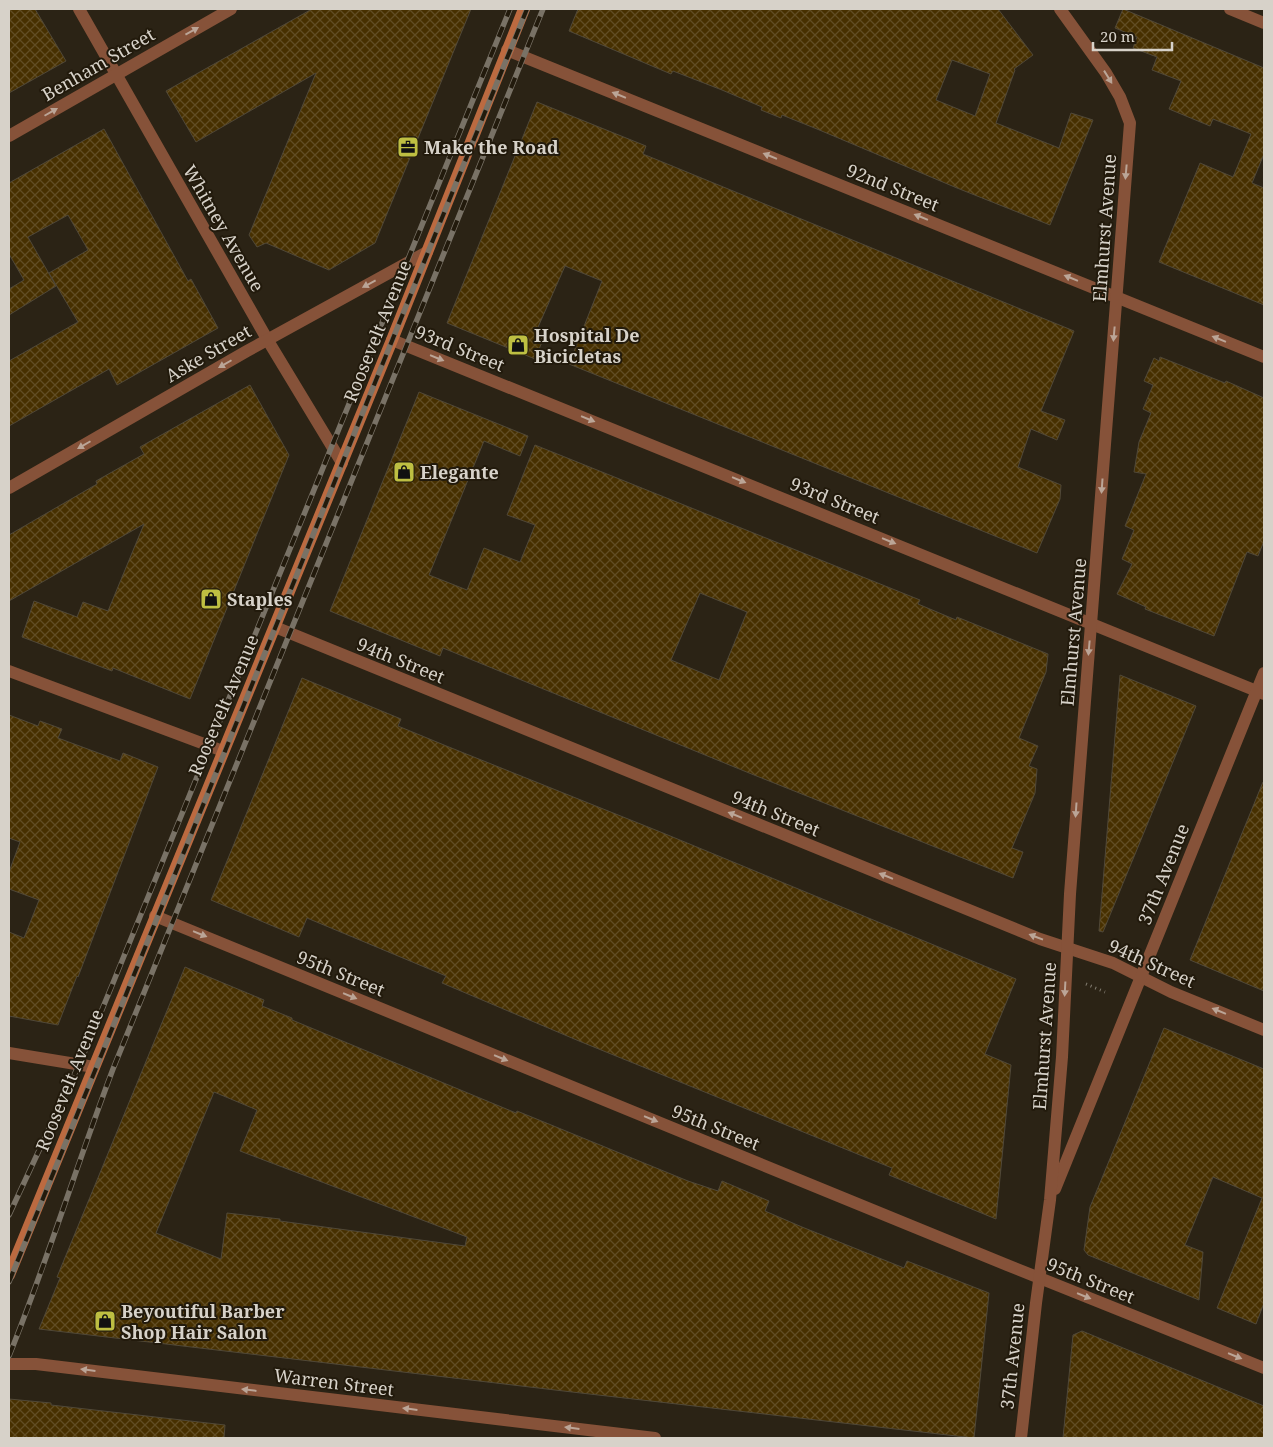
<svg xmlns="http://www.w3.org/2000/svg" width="1273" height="1447" font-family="'Noto Serif',serif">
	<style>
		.building { fill: url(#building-cross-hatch); stroke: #504838; fill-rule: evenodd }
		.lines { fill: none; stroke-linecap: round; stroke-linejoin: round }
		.path { stroke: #837d71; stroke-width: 3; stroke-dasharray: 1 4; stroke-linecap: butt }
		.street { stroke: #865239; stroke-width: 12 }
		.secondary { stroke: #bc6a40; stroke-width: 12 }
		.rail-casing { stroke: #797266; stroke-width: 5.5 }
		.rail { stroke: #221a0c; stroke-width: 4; stroke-dasharray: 11; stroke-linecap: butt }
		.oneway { fill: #bba597 }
		.labels { text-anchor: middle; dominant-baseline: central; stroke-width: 4; stroke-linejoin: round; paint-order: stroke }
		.street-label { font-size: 18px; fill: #d7d2c9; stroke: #221a0c }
		.poi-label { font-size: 18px; font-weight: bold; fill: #d7d2c9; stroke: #221a0c; text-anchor: start }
	</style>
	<defs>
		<pattern id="building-cross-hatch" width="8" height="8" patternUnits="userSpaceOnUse" patternTransform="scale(1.25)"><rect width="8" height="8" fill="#473000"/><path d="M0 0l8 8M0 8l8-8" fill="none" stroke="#614d24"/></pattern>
	</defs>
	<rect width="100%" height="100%" fill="#2b2315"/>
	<!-- building -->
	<g class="building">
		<polygon points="9,9 35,9 66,61 9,93"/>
		<polygon points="312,9 471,9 375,243 329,270 266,243 257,247 249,235 316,73 196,142 166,91"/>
		<path d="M578,9h420l35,46 -19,14 1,1 -19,53 63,25 12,-35 22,7 -43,105 -93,-37 -140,-59 -35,-14 -1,3 -20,-8 1,-3 -40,-17 -49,-19 -2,3 -102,-43zM952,60l38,14 -15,42 -39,-16z"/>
		<polygon points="1123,9 1264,68 1264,154 1252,183 1264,188 1264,305 1159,262 1200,163 1233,177 1251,134 1213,119 1210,126 1169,109 1181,81 1152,70 1157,57 1133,48 1137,37 1115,28"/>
		<polygon points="537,102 646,146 643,154 1074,331 1041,411 1065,420 1057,440 1031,429 1018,467 1061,485 1060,499 1037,553 569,364 602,281 565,266 535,334 544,337 535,359 447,323"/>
		<polygon points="104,129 188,281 191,279 218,328 117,385 109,369 9,426 9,361 78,322 49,273 88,250 68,215 28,237 56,286 9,315 9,289 24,280 9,254 9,183"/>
		<polygon points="1160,357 1225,383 1226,381 1264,398 1264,541 1258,556 1247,552 1214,636 1145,609 1146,607 1117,594 1132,564 1122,559 1134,530 1125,526 1146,474 1134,472 1139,442 1151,413 1143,409 1153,385 1144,381 1154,358 1159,361"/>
		<polygon points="250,385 289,455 190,699 113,668 112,671 22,637 34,601 77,617 83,602 108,611 144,524 9,601 9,535 97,484 96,481 144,454 140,447"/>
		<path d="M419,392l109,44 -8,20 -36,-15 -55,134 38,15 17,-42 36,14 15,-37 -28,-10 28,-70 385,155 -2,4 38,16 1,-3 91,37 -2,18 -27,66 19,8 -9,20 8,3 -2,24 -23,55 11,4 -10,26 -259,-103 -311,-127 -3,8 -110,-45zM700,593l47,19 -28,68 -48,-20z"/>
		<polygon points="1120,675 1196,706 1103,932 1099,931"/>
		<polygon points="302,678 401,719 398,726 444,745 663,833 1016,979 985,1054 1011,1065 996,1219 889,1175 892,1168 579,1041 442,983 446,976 307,918 299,937 211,900"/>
		<polygon points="9,715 38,726 40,721 62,729 58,738 120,761 123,753 158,767 78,977 77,976 58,1025 9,1016 9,932 24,938 39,900 9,889 9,872 20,842 9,838"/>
		<polygon points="1263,782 1264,782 1264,991 1190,960"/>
		<path d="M185,967l79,33 -2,6 30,12v2l224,93 1,-2 171,70 30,10 4,-10 47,20 -4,10 37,16 102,41 3,-7 82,32 -15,145 -402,-46 -533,-63 21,-51 -3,-1zM214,1092l43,18 -17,41 227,86 -2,9 -185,-25v-2l-53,-6 -6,46 -65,-26z"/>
		<polygon points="1164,1028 1264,1069 1264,1303 1256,1324 1217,1308 1262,1198 1213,1177 1185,1245 1203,1252 1199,1300 1088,1255 1084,1250 1090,1207"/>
		<polygon points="1082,1331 1264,1406 1264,1438 1063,1438 1073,1335"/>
		<polygon points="9,1399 51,1403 51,1405 225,1425 224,1438 9,1438"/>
	</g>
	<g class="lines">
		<!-- path -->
		<polyline class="path" points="1086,984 1105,992"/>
		<!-- street -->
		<g class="street">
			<polyline points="79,9 267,339 342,463"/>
			<polyline points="1230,9 1264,23"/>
			<polyline points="507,50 1264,357"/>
			<polyline points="9,136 231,9"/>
			<polyline points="392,340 1264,694"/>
			<polyline points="9,488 247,351 427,252"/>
			<polyline points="275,627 1040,939 1113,963 1171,992 1264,1030"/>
			<polyline points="9,671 223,751"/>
			<polyline points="155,916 1007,1265 1264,1368"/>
			<polyline points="9,1053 94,1067"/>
			<polyline points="1055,1189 1264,673"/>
			<polyline points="9,1364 36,1364 655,1438"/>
			<polyline points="1021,1438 1036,1303 1050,1200 1062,1057 1070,894 1130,123 1120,97 1106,73 1060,9"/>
		</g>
		<!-- secondary -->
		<polyline class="secondary" points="9,1275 392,340 524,9"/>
		<!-- rail casing -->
		<g class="rail-casing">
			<g id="rail">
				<polyline points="9,1215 82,1058 113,983 510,9"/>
				<polyline points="9,1282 527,9"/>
				<path d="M9,1356c38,-94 68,-192 104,-287l430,-1060"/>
			</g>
		</g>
		<!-- rail -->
		<use href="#rail" class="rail"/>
	</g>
	<!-- one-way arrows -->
	<defs><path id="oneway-solid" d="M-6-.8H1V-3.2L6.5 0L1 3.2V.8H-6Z" transform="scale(1.25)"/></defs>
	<g class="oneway">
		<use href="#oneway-solid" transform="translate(192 31) rotate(-29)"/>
		<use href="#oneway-solid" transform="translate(1108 77) rotate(58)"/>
		<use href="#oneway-solid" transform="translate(619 95) rotate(-158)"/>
		<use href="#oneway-solid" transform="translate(51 112) rotate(-30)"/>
		<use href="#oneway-solid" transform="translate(770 156) rotate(-158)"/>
		<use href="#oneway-solid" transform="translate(1126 172) rotate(95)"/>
		<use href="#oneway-solid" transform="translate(921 217) rotate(-158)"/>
		<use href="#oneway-solid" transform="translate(1071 278) rotate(-158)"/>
		<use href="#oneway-solid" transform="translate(369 284) rotate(152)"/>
		<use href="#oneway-solid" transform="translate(1114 334) rotate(95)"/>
		<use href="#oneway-solid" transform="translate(1219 339) rotate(-158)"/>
		<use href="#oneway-solid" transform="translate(437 358) rotate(22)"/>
		<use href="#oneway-solid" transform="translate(225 364) rotate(150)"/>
		<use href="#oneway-solid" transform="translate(588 419) rotate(22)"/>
		<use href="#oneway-solid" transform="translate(84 445) rotate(150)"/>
		<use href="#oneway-solid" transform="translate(739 480) rotate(22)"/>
		<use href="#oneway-solid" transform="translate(1102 486) rotate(94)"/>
		<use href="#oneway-solid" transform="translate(889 541) rotate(22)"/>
		<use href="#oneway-solid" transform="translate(1089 648) rotate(95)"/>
		<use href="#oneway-solid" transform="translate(1076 810) rotate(94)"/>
		<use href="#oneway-solid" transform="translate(735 815) rotate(-158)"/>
		<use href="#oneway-solid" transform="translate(886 876) rotate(-158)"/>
		<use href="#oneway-solid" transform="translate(200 934) rotate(22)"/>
		<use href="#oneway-solid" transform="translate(1036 937) rotate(-159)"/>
		<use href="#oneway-solid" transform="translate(1065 989) rotate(93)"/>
		<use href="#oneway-solid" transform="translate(350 996) rotate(22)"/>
		<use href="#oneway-solid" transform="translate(1219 1011) rotate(-158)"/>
		<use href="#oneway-solid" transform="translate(501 1058) rotate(22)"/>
		<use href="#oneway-solid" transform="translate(651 1119) rotate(22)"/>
		<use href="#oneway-solid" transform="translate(1084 1296) rotate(22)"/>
		<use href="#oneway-solid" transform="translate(1235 1356) rotate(22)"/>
		<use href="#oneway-solid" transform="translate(88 1370) rotate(-173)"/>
		<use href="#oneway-solid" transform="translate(249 1390) rotate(-173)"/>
		<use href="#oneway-solid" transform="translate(410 1409) rotate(-173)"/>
		<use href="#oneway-solid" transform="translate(572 1428) rotate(-173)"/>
	</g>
	<!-- icons -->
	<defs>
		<g id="office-square" transform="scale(1.125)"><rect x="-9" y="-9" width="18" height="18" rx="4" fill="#bebf42" stroke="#221a0c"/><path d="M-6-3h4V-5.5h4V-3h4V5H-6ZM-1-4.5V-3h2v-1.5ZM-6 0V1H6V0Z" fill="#111"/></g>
		<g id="shop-square" transform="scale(1.125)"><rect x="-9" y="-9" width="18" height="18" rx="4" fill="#bebf42" stroke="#221a0c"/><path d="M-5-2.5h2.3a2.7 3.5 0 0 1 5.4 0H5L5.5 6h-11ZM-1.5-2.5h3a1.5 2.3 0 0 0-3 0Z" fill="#111"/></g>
	</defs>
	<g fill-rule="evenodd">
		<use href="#office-square" x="408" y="147"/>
		<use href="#shop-square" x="518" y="345"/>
		<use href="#shop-square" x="404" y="472"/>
		<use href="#shop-square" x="211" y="599"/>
		<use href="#shop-square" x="105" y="1321"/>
	</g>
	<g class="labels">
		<!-- street labels -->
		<g class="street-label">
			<text transform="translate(98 64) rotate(-30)">Benham Street</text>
			<text transform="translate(893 187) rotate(22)">92nd Street</text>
			<text transform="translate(224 228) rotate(60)">Whitney Avenue</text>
			<text transform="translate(1104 228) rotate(-86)">Elmhurst Avenue</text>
			<text transform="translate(377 331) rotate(-68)">Roosevelt Avenue</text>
			<text transform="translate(460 348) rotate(22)">93rd Street</text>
			<text transform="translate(208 353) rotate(-30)">Aske Street</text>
			<text transform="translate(835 500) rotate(22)">93rd Street</text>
			<text transform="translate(1073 632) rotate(-85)">Elmhurst Avenue</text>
			<text transform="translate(401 660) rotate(22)">94th Street</text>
			<text transform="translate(223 705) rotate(-67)">Roosevelt Avenue</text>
			<text transform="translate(776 813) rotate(22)">94th Street</text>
			<text transform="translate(1163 874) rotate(-68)">37th Avenue</text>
			<text transform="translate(1152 963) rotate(24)">94th Street</text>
			<text transform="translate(341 973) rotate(22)">95th Street</text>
			<text transform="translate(1044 1036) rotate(-86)">Elmhurst Avenue</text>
			<text transform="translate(69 1080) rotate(-68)">Roosevelt Avenue</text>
			<text transform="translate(716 1127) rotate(22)">95th Street</text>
			<text transform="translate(1091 1280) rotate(22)">95th Street</text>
			<text transform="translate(1012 1356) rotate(-84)">37th Avenue</text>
			<text transform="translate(334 1382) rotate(7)">Warren Street</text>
		</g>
		<!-- poi labels -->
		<g class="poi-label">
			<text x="424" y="147">Make the Road</text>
			<text x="534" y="335">Hospital De<tspan x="534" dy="21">Bicicletas</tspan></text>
			<text x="420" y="472">Elegante</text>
			<text x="227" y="599">Staples</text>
			<text x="121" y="1311">Beyoutiful Barber<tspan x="121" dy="21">Shop Hair Salon</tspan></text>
		</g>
	</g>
	<!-- border -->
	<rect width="1273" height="1447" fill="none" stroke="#d7d2c9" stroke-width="20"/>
	<!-- scale -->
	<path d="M1093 42v8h79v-8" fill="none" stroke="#d7d2c9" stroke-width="2.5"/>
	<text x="1100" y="42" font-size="15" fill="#d7d2c9" stroke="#221a0c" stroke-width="4" paint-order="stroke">20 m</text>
</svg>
